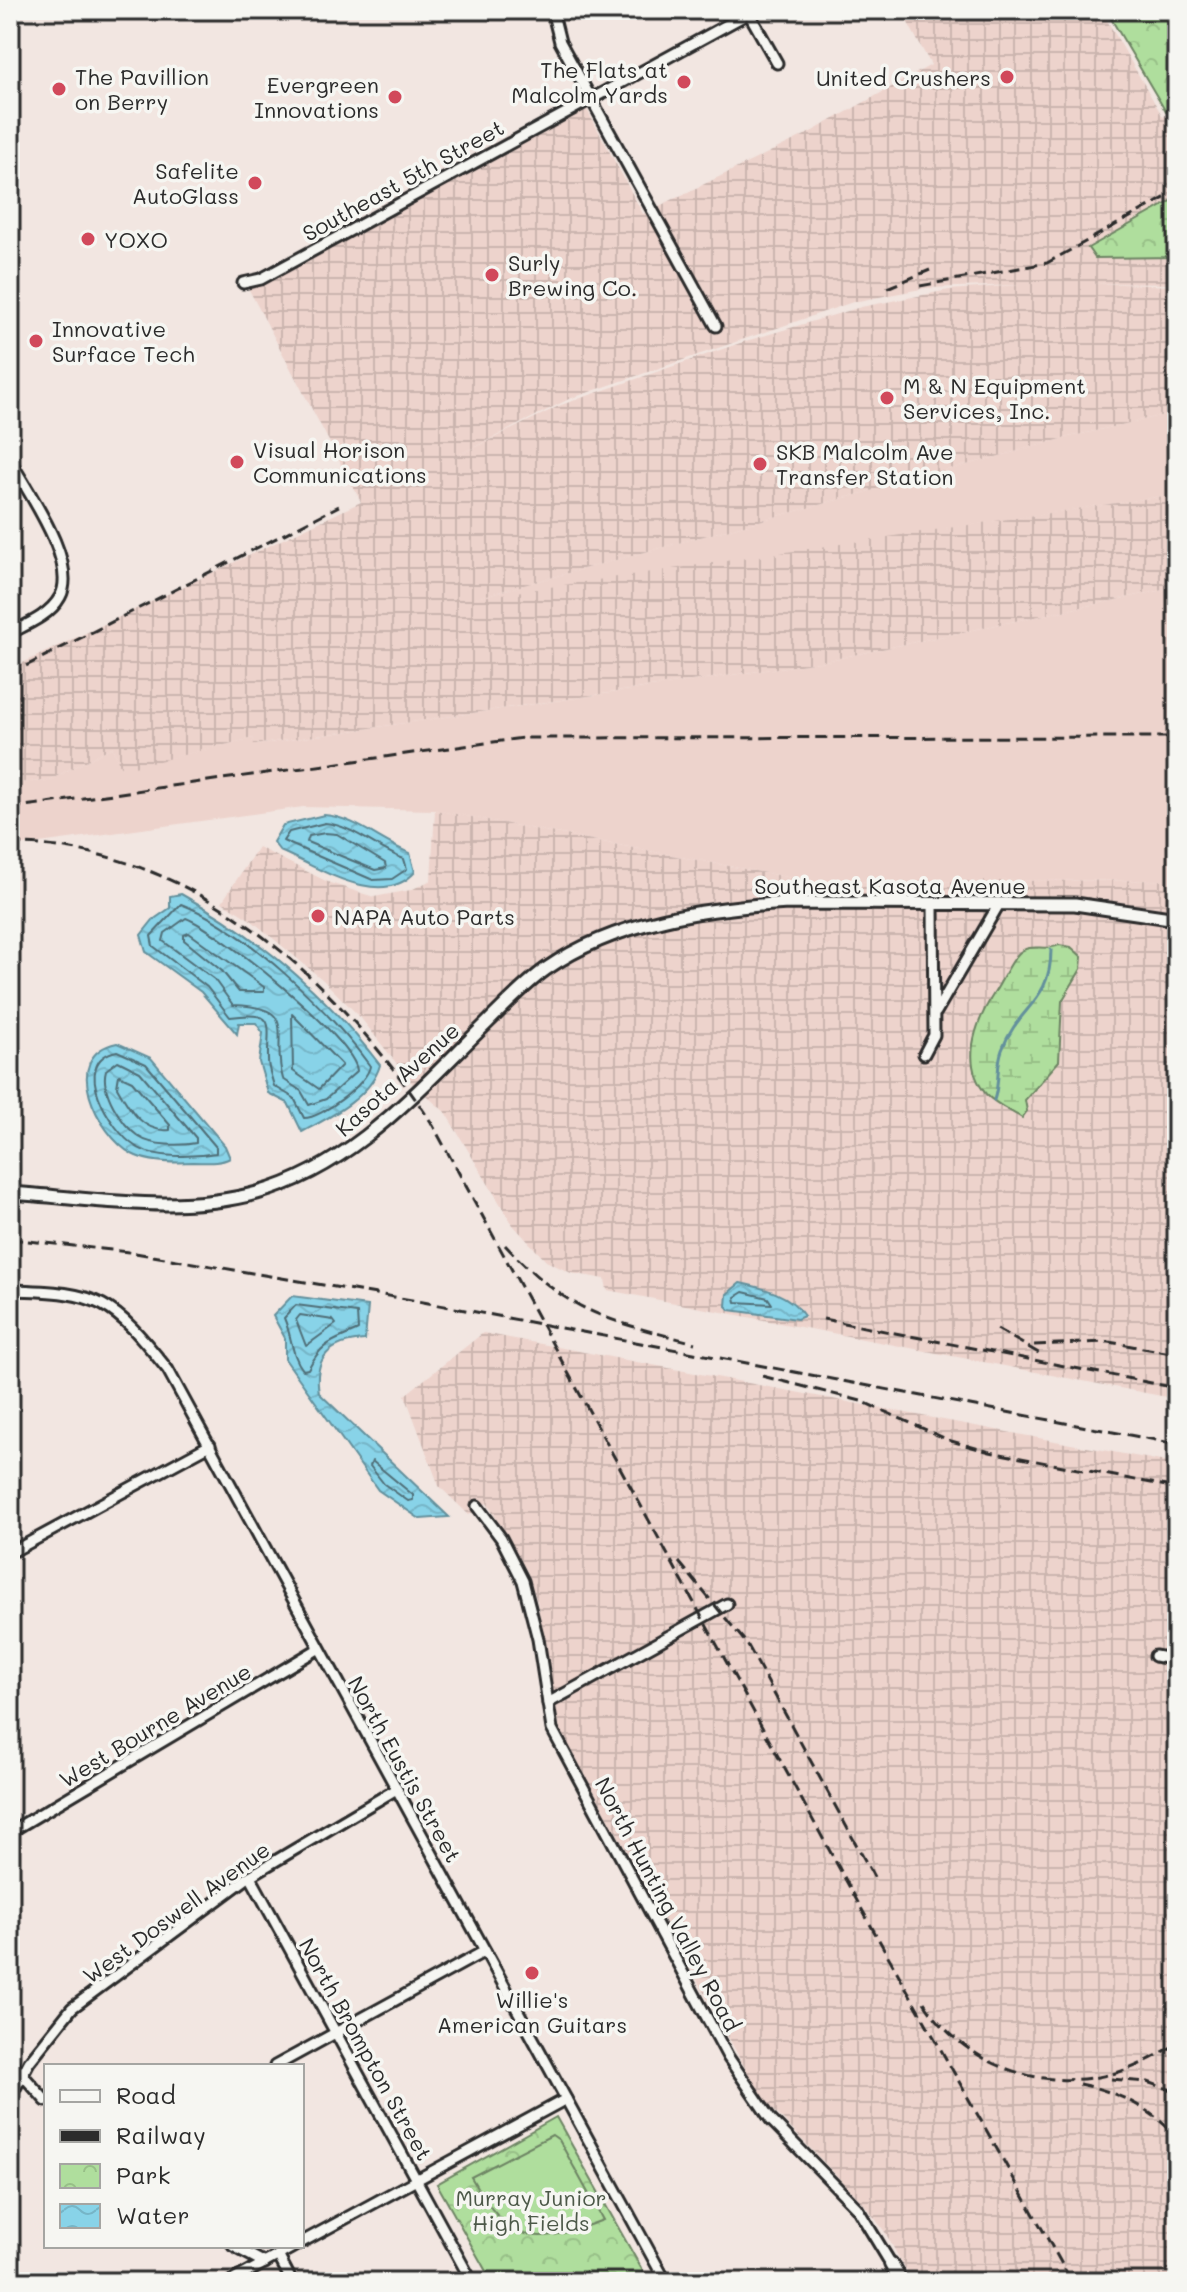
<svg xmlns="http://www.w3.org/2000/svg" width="1187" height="2292" font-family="Mali,sans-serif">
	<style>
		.built { fill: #edd3cc }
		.industrial { fill: url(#industrial-grid); fill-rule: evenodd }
		.wetland { fill: url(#wetland-marsh); stroke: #6d8464; stroke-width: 2 }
		.park { fill: url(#park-crowns); stroke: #6d8464; stroke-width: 2 }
		.pitch { fill: #afde9d; stroke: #6d8464; stroke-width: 2 }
		.water { fill: url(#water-waves); stroke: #63909c; stroke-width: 2 }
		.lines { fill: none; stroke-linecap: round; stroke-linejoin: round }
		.shore { stroke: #506e77; stroke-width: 2 }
		.stream { stroke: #63909c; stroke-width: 3 }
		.minor-casing { stroke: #2b2b2b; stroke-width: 15 }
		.tertiary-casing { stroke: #2b2b2b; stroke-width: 17 }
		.secondary-casing { stroke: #2b2b2b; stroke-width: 18 }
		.minor { stroke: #f6f6f2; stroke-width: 9 }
		.tertiary { stroke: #f6f6f2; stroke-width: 11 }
		.secondary { stroke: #f6f6f2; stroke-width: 12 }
		.rail { stroke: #2b2b2b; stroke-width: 3; stroke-dasharray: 12 6; stroke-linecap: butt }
		.poi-dot { fill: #d1495b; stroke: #f6f6f2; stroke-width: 3 }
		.labels { text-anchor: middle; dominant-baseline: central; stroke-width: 7; stroke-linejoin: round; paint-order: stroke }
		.poi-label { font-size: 22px; fill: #2b2b2b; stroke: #f6f6f2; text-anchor: start }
		.street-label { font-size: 22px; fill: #2b2b2b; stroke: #f6f6f2 }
		.park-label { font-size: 22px; fill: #4c5848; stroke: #f6f6f2 }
	</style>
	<defs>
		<pattern id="industrial-grid" width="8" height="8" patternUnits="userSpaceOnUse" patternTransform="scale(2)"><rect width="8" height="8" fill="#edd3cc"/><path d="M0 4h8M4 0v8" fill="none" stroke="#cbb5af"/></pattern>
		<pattern id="wetland-marsh" width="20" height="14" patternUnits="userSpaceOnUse" patternTransform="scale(2)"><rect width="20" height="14" fill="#afde9d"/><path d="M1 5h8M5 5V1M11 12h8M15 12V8" fill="none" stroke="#97bf87"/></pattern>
		<pattern id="park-crowns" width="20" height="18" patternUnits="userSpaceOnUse" patternTransform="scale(2)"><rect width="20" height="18" fill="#afde9d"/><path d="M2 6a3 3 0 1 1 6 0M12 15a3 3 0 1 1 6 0" fill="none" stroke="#97bf87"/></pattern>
		<pattern id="water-waves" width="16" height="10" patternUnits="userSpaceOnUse" patternTransform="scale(2)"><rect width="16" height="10" fill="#88d3e8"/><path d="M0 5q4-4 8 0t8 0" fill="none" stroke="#76b5c7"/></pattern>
	</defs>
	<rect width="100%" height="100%" fill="#f2e6e1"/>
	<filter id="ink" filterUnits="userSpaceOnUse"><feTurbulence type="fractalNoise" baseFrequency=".0125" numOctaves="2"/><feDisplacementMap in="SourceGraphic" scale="16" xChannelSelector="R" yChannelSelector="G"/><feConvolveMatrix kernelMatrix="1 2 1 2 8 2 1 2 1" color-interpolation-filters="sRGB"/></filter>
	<g filter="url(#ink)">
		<!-- built -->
		<g class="built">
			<polygon points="1177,412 1177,494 457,603 1069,437"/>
			<polygon points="1177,587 1177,880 813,882 434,810 303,807 10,847 10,783 48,781 112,747 122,769 253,738 255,745 820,662"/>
		</g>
		<!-- industrial -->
		<g class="industrial">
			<path d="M901,10h200l62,107 14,-7v174l-85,-1 85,3v126l-108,25 -593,161 701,-104v93l-357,75 -566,83 -1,-7 -131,32 -10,-23 -64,34 -38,2v-114l351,-167 -115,-218 339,-178 58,108 166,-81 122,-68zM1020,285l-71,5 -88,17 -115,34 -185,64 -106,52 114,-58 284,-97 73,-14z"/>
			<polygon points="435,810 813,882 1177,880 1177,1399 607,1290 605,1279 571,1273 546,1261 513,1225 445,1112 412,1083 360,1017 323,980 251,920 222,902 258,847 330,883 374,897 411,890 431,880"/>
			<polygon points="483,1333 1177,1464 1177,2282 912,2282 885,2232 864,2204 761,2097 560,1729 537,1601 527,1571 487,1503 469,1515 439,1486 405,1395"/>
		</g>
		<!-- wetland -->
		<path class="wetland" d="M1059,945l12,2 11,10 -1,12 -19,32 -3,60 -34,39 2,11 -5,7c-11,-7 -27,-14 -36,-24 -27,-33 -10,-73 10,-104 7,-11 14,-28 23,-37 11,-11 28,-1 40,-8z"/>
		<!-- park -->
		<g class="park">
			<polygon points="1106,10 1177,10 1177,106 1166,112"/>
			<polygon points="1177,198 1177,257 1095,258 1088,248"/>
			<polygon points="556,2117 649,2282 492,2282 437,2184"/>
		</g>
		<!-- pitch -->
		<path class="pitch" d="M552,2135l7,5 44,80c-70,26 -93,26 -132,-43z"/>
		<!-- water -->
		<g class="water">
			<path d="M324,815c31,2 57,27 86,38l5,19c-34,38 -97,-5 -135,-21l-7,-9 10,-17z"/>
			<path d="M181,894c78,43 145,100 199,171 -9,32 -50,52 -78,67l-14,-29 -20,-10 -9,-31 4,-29 -7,-10h-17l-2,11 -36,-42 -55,-40 -5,-17 12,-15 17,-12v-12z"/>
			<path d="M117,1043l34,15 74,88 5,12c-11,6 -25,4 -37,4 -18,1 -44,1 -61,-8 -34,-19 -74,-99 -15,-111z"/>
			<path d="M740,1283c23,5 51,11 64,33l-7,3 -67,-9 -4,-4 1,-12z"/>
			<path d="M292,1296l76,10 -3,34c-35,2 -52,17 -46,53l130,124 -29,2 -42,-29 -93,-131v-21l-12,-22z"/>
		</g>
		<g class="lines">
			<!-- shore -->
			<g class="shore">
				<path d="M325,823c27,2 52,26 79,36l3,10 -15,10 -19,1 -90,-39 6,-9z"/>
				<polygon points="325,833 337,834 385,863 386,868 375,870 307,842 309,836"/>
				<path d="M181,904c65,25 148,106 189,162 -2,17 -48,52 -66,52l-10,-20 -20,-12c-2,-8 -6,-17 -6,-26 -1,-36 11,-50 -38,-43l-23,-30 -54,-41 -2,-10z"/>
				<path d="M186,918c32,12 170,122 171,153l-31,28 -17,6 -8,-14 -18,-12c-13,-45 19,-72 -50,-74l-19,-26 -51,-38 2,-8z"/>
				<polygon points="189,933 264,987 264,992 239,992 222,971 184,940 184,935"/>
				<polygon points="292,1014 342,1065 319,1089 293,1071"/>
				<path d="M117,1051l29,13 70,83v6c-21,4 -62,6 -81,-7 -24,-15 -67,-85 -18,-95z"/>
				<path d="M118,1061l22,11 56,66v5c-15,3 -44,3 -57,-6 -18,-13 -39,-46 -33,-67z"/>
				<path d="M119,1075l13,6 38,44v5c-27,3 -41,-21 -53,-43z"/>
				<polygon points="743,1292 768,1298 772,1304 736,1302 735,1297"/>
				<path d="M296,1305l61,8 1,17c-26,12 -35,11 -50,39l-5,1c-12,-15 -11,-34 -19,-52z"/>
				<polygon points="300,1315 333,1320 336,1324 306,1346 296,1320"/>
				<polygon points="372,1461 413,1495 413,1500 408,1501 384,1484 370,1466"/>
			</g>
			<!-- stream -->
			<path class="stream" d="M994,1100c6,-17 2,-34 8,-50 16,-44 49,-47 49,-100"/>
			<!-- minor casing -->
			<g class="minor-casing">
				<g id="minor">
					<polyline points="552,10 560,42 716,326"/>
					<polyline points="747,10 777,63"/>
					<polyline points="243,283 261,279 749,13"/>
					<path d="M10,460c17,31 69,103 50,137 -10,18 -32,27 -50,36"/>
					<polyline points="936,1012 999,904"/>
					<polyline points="924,1054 934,1035 933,904"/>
					<path d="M10,1290c91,2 102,10 158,80l498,912"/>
					<polyline points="477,1506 501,1538 523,1581 538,1639 552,1729 728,2057 771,2120 857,2208 891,2264"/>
					<polyline points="10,1553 210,1445"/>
					<polyline points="1155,1656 1177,1660"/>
					<polyline points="548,1703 727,1604"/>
					<polyline points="10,1832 318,1649"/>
					<polyline points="250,1876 472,2282"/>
					<polyline points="10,2061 46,2101"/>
					<polyline points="275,2066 485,1951"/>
					<polyline points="10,2098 29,2062 72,2008 250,1876 395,1790"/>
					<polyline points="302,2242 566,2099"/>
					<polyline points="233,2246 265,2263"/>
					<polyline points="278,2255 292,2282"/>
					<polyline points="230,2282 295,2246"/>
				</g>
			</g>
			<!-- tertiary casing -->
			<g class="tertiary-casing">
				<path id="tertiary" d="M10,1193c81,5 167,22 247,0 96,-26 162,-104 231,-171 18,-18 37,-38 58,-53 69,-48 160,-61 242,-66l287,1 102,15"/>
			</g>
			<!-- secondary casing -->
			<g class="secondary-casing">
				<polyline id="secondary" points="891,2264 901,2282"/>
			</g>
			<!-- minor -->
			<use href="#minor" class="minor"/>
			<!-- tertiary -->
			<use href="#tertiary" class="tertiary"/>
			<!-- secondary -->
			<use href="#secondary" class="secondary"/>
			<!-- rail -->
			<g class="rail">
				<polyline points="920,286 1047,263 1177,191"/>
				<polyline points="887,288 930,270"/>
				<polyline points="10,674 339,506"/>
				<polyline points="10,808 523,738 1177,737"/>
				<path d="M10,844c181,-1 327,136 421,278l430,786 211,374"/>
				<polyline points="10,1239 129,1252 423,1302 1177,1444"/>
				<path d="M505,1245c64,69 102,75 190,98"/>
				<polyline points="823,1319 1177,1388"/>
				<polyline points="997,1329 1042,1355"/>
				<polyline points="1034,1345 1109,1342 1177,1354"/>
				<polyline points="762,1376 861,1401 951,1441 990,1452 1177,1488"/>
				<polyline points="679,1562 747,1644 874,1877"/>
				<path d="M924,2002c42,66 124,93 198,69 20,-6 37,-17 55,-27"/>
				<polyline points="1111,2079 1148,2082 1177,2092"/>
				<path d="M1079,2084c37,7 73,24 98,54"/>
			</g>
		</g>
	</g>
	<!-- markers -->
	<g class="poi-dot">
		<circle cx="1007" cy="77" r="8"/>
		<circle cx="684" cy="82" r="8"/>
		<circle cx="59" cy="89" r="8"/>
		<circle cx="395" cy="97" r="8"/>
		<circle cx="255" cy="183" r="8"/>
		<circle cx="88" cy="239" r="8"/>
		<circle cx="492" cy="275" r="8"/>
		<circle cx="36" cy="341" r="8"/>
		<circle cx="887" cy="398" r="8"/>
		<circle cx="237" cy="462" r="8"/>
		<circle cx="760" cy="464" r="8"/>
		<circle cx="318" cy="916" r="8"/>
		<circle cx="532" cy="1973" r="8"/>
	</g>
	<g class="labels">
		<!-- poi labels -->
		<g class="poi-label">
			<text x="668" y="69" text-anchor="end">The Flats at<tspan x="668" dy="25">Malcolm Yards</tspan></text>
			<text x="75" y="76">The Pavillion<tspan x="75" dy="25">on Berry</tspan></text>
			<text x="991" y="77" text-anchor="end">United Crushers</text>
			<text x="379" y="84" text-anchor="end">Evergreen<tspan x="379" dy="25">Innovations</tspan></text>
			<text x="239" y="170" text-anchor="end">Safelite<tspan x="239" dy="25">AutoGlass</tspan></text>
			<text x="104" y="239">YOXO</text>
			<text x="508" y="262">Surly<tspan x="508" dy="25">Brewing Co.</tspan></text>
			<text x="52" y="328">Innovative<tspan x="52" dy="25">Surface Tech</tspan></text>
			<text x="903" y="385">M &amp; N Equipment<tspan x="903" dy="25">Services, Inc.</tspan></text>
			<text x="253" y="449">Visual Horison<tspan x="253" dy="25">Communications</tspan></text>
			<text x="776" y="451">SKB Malcolm Ave<tspan x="776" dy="25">Transfer Station</tspan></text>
			<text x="334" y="916">NAPA Auto Parts</text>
			<text x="532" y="1999" text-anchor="middle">Willie's<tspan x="532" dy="25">American Guitars</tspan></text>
		</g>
		<!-- street labels -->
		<g class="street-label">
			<text transform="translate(403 180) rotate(-29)">Southeast 5th Street</text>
			<text x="890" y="885">Southeast Kasota Avenue</text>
			<text transform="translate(397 1079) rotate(-42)">Kasota Avenue</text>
			<text transform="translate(155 1725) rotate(-31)">West Bourne Avenue</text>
			<text transform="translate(405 1769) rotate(61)">North Eustis Street</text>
			<text transform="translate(668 1904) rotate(62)">North Hunting Valley Road</text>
			<text transform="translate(176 1912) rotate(-36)">West Doswell Avenue</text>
			<text transform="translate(366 2049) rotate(61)">North Brompton Street</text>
		</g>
		<!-- park labels -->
		<g class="park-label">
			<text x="531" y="2197">Murray Junior<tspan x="531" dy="25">High Fields</tspan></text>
		</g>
	</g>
	<!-- margin -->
	<rect width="1187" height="2292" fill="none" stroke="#f6f6f2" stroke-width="40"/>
	<rect x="20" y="20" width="1147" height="2252" fill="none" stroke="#2b2b2b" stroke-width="3" filter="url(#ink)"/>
	<!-- legend -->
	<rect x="44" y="2064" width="260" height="184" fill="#f6f6f2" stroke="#a5a5a2" stroke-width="2"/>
	<rect x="60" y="2090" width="40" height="12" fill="#f6f6f2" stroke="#a5a5a2" stroke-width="2"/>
	<text x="116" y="2104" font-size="24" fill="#2b2b2b">Road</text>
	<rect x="60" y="2130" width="40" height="12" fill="#2b2b2b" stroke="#a5a5a2" stroke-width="2"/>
	<text x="116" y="2144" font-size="24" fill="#2b2b2b">Railway</text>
	<rect x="60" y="2164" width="40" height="24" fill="url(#park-crowns)" stroke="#a5a5a2" stroke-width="2"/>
	<text x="116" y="2184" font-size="24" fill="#2b2b2b">Park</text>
	<rect x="60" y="2204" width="40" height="24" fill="url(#water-waves)" stroke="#a5a5a2" stroke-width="2"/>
	<text x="116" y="2224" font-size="24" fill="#2b2b2b">Water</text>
</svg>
